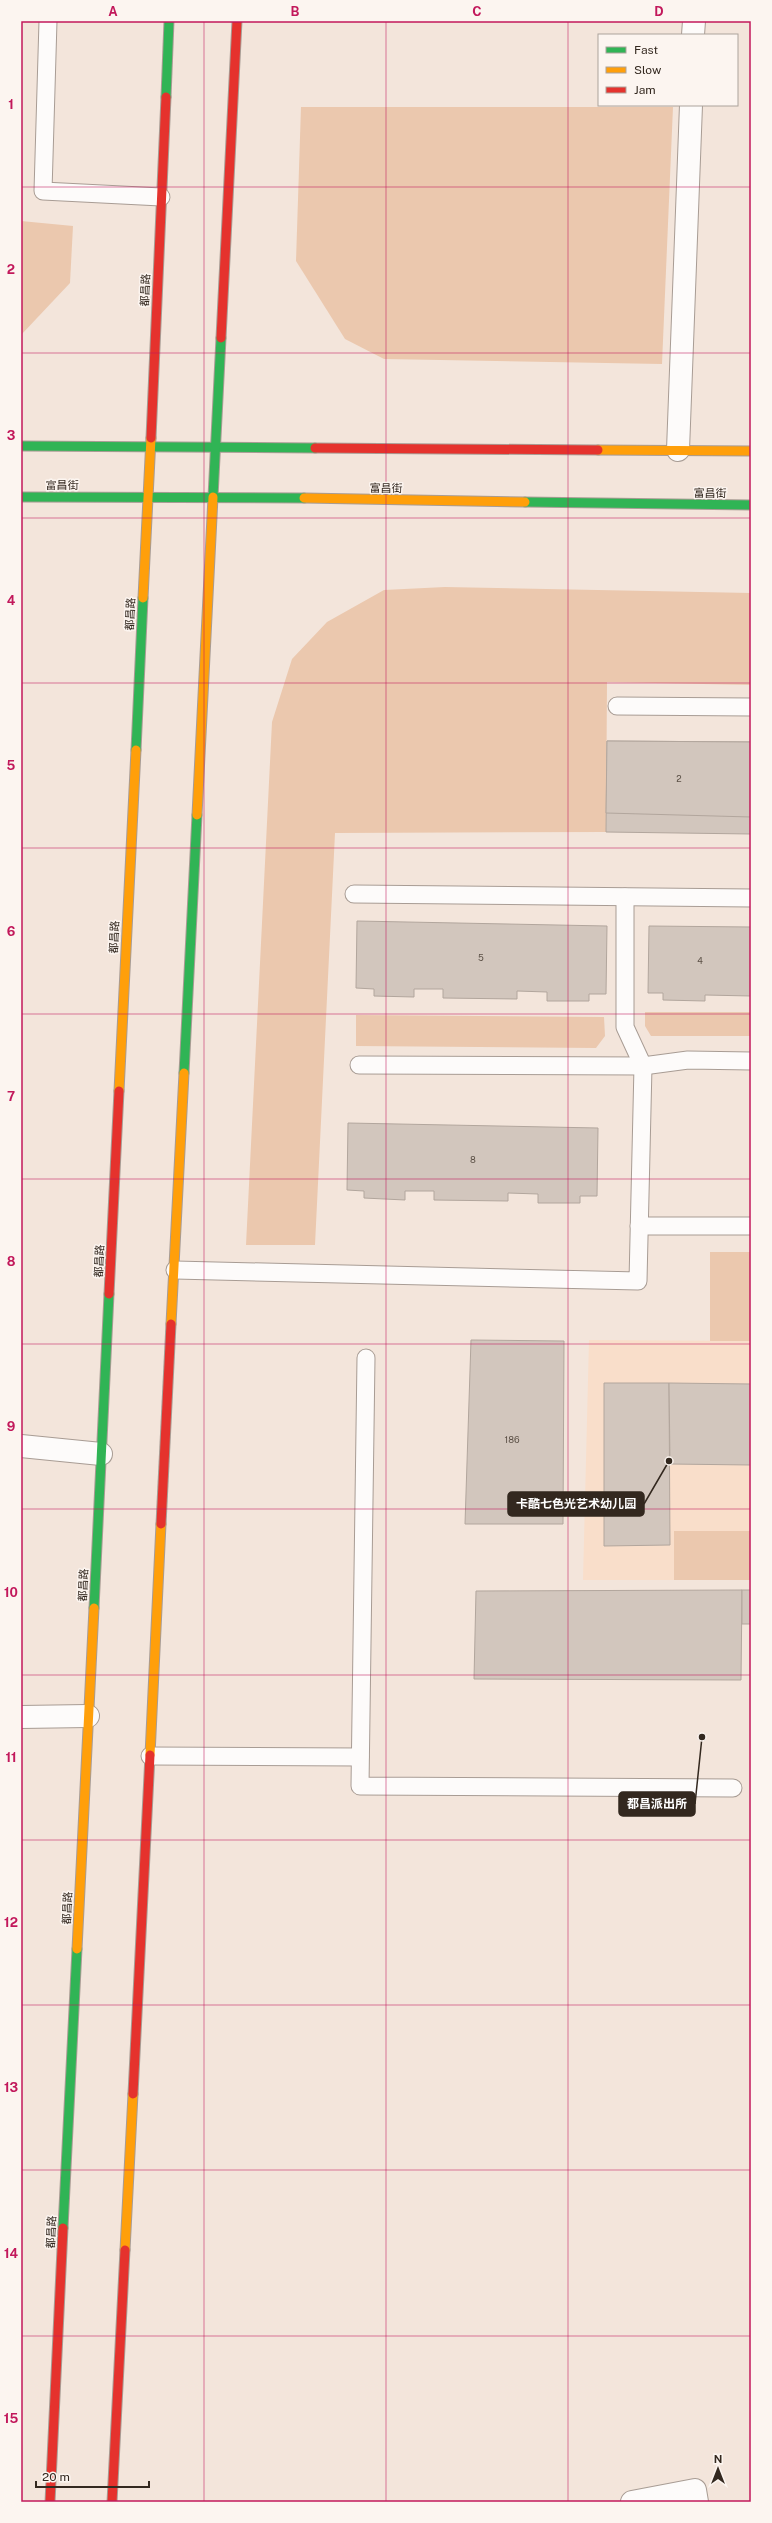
<svg xmlns="http://www.w3.org/2000/svg" width="772" height="2523" font-family="'Public Sans','Noto Sans SC',sans-serif">
	<style>
		.built { fill: #f9deca }
		.green { fill: #ebc8ae }
		.building { fill: #d2c6bd; stroke: #b2a69d }
		.lines { fill: none; stroke-linecap: round; stroke-linejoin: round }
		.lane-casing { stroke: #a89c94; stroke-width: 19 }
		.street-casing { stroke: #a89c94; stroke-width: 24 }
		.fast-casing { stroke: #a89c94; stroke-width: 11 }
		.slow-casing { stroke: #a89c94; stroke-width: 11 }
		.jam-casing { stroke: #a89c94; stroke-width: 11 }
		.lane { stroke: #fdfbfa; stroke-width: 17 }
		.street { stroke: #fdfbfa; stroke-width: 22 }
		.fast { stroke: #30b455; stroke-width: 9 }
		.slow { stroke: #ff9f0a; stroke-width: 9 }
		.jam { stroke: #e5322d; stroke-width: 9 }
		.grid { fill: none; stroke: #c2185b; stroke-width: 1; stroke-opacity: 0.55 }
		.labels { text-anchor: middle; dominant-baseline: central; stroke-width: 3; stroke-linejoin: round; paint-order: stroke }
		.number-label { font-size: 9px; fill: #5b5046 }
		.street-label { font-size: 11px; fill: #33281f; stroke: #fcf5f0 }
		.leader { fill: none; stroke: #33281f; stroke-width: 1.5 }
		.callout-dot { fill: #33281f; stroke: #fcf5f0; stroke-width: 1.5 }
		.callout { fill: #33281f; stroke: #33281f; stroke-width: 1.5 }
		.callout-label { font-size: 12px; text-anchor: middle; font-weight: bold; fill: #fff }
		.neatline { fill: none; stroke: #c2185b; stroke-width: 1.5 }
		.grid-label { font-size: 13px; text-anchor: middle; font-weight: bold; fill: #c2185b }
	</style>
	<rect width="100%" height="100%" fill="#f3e5db"/>
	<!-- built -->
	<polygon class="built" points="589,1340 751,1341 751,1580 583,1580"/>
	<!-- green -->
	<g class="green">
		<polygon points="301,107 673,107 662,364 384,359 345,339 296,261"/>
		<polygon points="21,221 73,226 70,283 21,335"/>
		<polygon points="445,587 751,593 751,685 607,682 606,832 335,833 315,1245 246,1245 272,722 292,659 327,622 384,590"/>
		<polygon points="645,1012 751,1012 751,1036 651,1036 645,1026"/>
		<polygon points="356,1015 604,1017 605,1036 596,1048 356,1046"/>
		<rect x="710" y="1252" width="41" height="89"/>
		<rect x="674" y="1531" width="77" height="49"/>
	</g>
	<!-- building -->
	<g class="building">
		<polygon points="607,741 751,742 751,834 606,832"/>
		<polygon points="607,741 751,742 751,817 606,813"/>
		<polygon points="357,921 607,926 606,994 589,994 589,1001 547,1001 547,992 517,991 517,999 443,998 443,989 414,989 414,997 374,996 374,989 356,988"/>
		<polygon points="649,926 751,927 751,996 705,995 705,1001 663,1000 663,993 648,993"/>
		<polygon points="348,1123 598,1128 597,1196 580,1196 580,1203 538,1203 538,1194 508,1193 508,1201 434,1200 434,1191 405,1191 405,1200 364,1198 364,1191 347,1190"/>
		<polygon points="471,1340 564,1341 563,1524 465,1524"/>
		<polygon points="604,1383 669,1383 670,1545 604,1546"/>
		<polygon points="669,1383 751,1384 751,1465 670,1464"/>
		<polygon points="742,1590 741,1680 474,1679 476,1591"/>
		<rect x="742" y="1590" width="9" height="34"/>
	</g>
	<g class="lines">
		<!-- lane casing -->
		<g class="lane-casing">
			<g id="lane">
				<polyline points="48,21 43,191 161,197"/>
				<polyline points="617,706 751,707"/>
				<polyline points="354,894 751,898"/>
				<polyline points="359,1065 643,1066 688,1060 751,1061"/>
				<polyline points="639,1226 751,1226"/>
				<polyline points="175,1270 638,1281 643,1066 625,1027 625,897"/>
				<polyline points="366,1358 360,1786 733,1788"/>
				<polyline points="150,1756 360,1757"/>
			</g>
		</g>
		<!-- street casing -->
		<g class="street-casing">
			<g id="street">
				<polyline points="693,35 694,21"/>
				<polyline points="678,450 691,105"/>
				<polyline points="21,1446 101,1454"/>
				<polyline points="21,1717 88,1716"/>
				<polyline points="632,2502 695,2490 697,2502"/>
			</g>
		</g>
		<!-- fast casing -->
		<g class="fast-casing">
			<g id="fast">
				<polyline points="166,97 169,21"/>
				<polyline points="21,446 315,448"/>
				<polyline points="21,497 304,498"/>
				<polyline points="213,497 221,338"/>
				<polyline points="525,502 751,505"/>
				<polyline points="136,750 143,598"/>
				<polyline points="184,1073 197,815"/>
				<polyline points="94,1608 109,1294"/>
				<polyline points="63,2228 77,1949"/>
			</g>
		</g>
		<!-- slow casing -->
		<g class="slow-casing">
			<g id="slow">
				<polyline points="598,450 751,451"/>
				<polyline points="304,498 525,502"/>
				<polyline points="143,598 151,438"/>
				<polyline points="197,815 213,497"/>
				<polyline points="119,1091 136,750"/>
				<polyline points="171,1324 184,1073"/>
				<polyline points="150,1755 161,1524"/>
				<polyline points="77,1949 94,1608"/>
				<polyline points="125,2250 133,2094"/>
			</g>
		</g>
		<!-- jam casing -->
		<g class="jam-casing">
			<g id="jam">
				<polyline points="221,338 237,21"/>
				<polyline points="151,438 166,97"/>
				<polyline points="315,448 598,450"/>
				<polyline points="109,1294 119,1091"/>
				<polyline points="161,1524 171,1324"/>
				<polyline points="133,2094 150,1755"/>
				<polyline points="50,2502 63,2228"/>
				<polyline points="112,2502 125,2250"/>
			</g>
		</g>
		<!-- lane -->
		<use href="#lane" class="lane"/>
		<!-- street -->
		<use href="#street" class="street"/>
		<!-- fast -->
		<use href="#fast" class="fast"/>
		<!-- slow -->
		<use href="#slow" class="slow"/>
		<!-- jam -->
		<use href="#jam" class="jam"/>
	</g>
	<!-- grid -->
	<path class="grid" d="M204,21v2481M386,21v2481M568,21v2481M21,187h730M21,353h730M21,518h730M21,683h730M21,848h730M21,1014h730M21,1179h730M21,1344h730M21,1509h730M21,1675h730M21,1840h730M21,2005h730M21,2170h730M21,2336h730"/>
	<g class="labels">
		<!-- number labels -->
		<g class="number-label">
			<text x="679" y="778">2</text>
			<text x="481" y="957">5</text>
			<text x="700" y="960">4</text>
			<text x="473" y="1159">8</text>
			<text x="512" y="1439">186</text>
		</g>
		<!-- street labels -->
		<g class="street-label">
			<text transform="translate(145 290) rotate(-87)">都昌路</text>
			<text x="62" y="485">富昌街</text>
			<text transform="translate(386 488) rotate(1)">富昌街</text>
			<text transform="translate(710 493) rotate(1)">富昌街</text>
			<text transform="translate(130 614) rotate(-87)">都昌路</text>
			<text transform="translate(114 937) rotate(-87)">都昌路</text>
			<text transform="translate(99 1261) rotate(-87)">都昌路</text>
			<text transform="translate(83 1585) rotate(-87)">都昌路</text>
			<text transform="translate(67 1908) rotate(-87)">都昌路</text>
			<text transform="translate(51 2232) rotate(-87)">都昌路</text>
		</g>
	</g>
	<!-- callouts -->
	<path class="leader" d="M669 1461L644 1504M702 1737L695 1804"/>
	<g class="callout-dot">
		<circle cx="669" cy="1461" r="4"/>
		<circle cx="702" cy="1737" r="4"/>
	</g>
	<g class="callout">
		<rect x="508" y="1492" width="136" height="24" rx="4"/>
		<rect x="619" y="1792" width="76" height="24" rx="4"/>
	</g>
	<g class="callout-label">
		<text x="576" y="1508">卡酷七色光艺术幼儿园</text>
		<text x="657" y="1808">都昌派出所</text>
	</g>
	<!-- border -->
	<rect width="772" height="2523" fill="none" stroke="#fcf5f0" stroke-width="44"/>
	<!-- legend -->
	<rect x="598" y="34" width="140" height="72" fill="#fcf5f0" stroke="#aca39c"/>
	<rect x="606" y="47" width="20" height="6" fill="#30b455" stroke="#aca39c"/>
	<text x="634" y="54" font-size="12" fill="#33281f">Fast</text>
	<rect x="606" y="67" width="20" height="6" fill="#ff9f0a" stroke="#aca39c"/>
	<text x="634" y="74" font-size="12" fill="#33281f">Slow</text>
	<rect x="606" y="87" width="20" height="6" fill="#e5322d" stroke="#aca39c"/>
	<text x="634" y="94" font-size="12" fill="#33281f">Jam</text>
	<!-- north arrow -->
	<g transform="translate(718 2469)" stroke="#fcf5f0" stroke-width="3" paint-order="stroke">
	<path d="M0-3L7 15L0 10L-7 15Z" fill="#33281f"/>
	<text y="-6" font-size="11" font-weight="bold" text-anchor="middle" fill="#33281f">N</text>
	</g>
	<!-- scale -->
	<path d="M36 2481v6h113v-6" fill="none" stroke="#33281f" stroke-width="2"/>
	<text x="42" y="2481" font-size="12" fill="#33281f" stroke="#fcf5f0" stroke-width="3" paint-order="stroke">20 m</text>
	<rect x="22" y="22" width="728" height="2479" class="neatline"/>
	<g class="grid-label">
		<text x="113" y="16">A</text>
		<text x="295" y="16">B</text>
		<text x="477" y="16">C</text>
		<text x="659" y="16">D</text>
		<text x="11" y="109">1</text>
		<text x="11" y="274">2</text>
		<text x="11" y="440">3</text>
		<text x="11" y="605">4</text>
		<text x="11" y="770">5</text>
		<text x="11" y="936">6</text>
		<text x="11" y="1101">7</text>
		<text x="11" y="1266">8</text>
		<text x="11" y="1431">9</text>
		<text x="11" y="1597">10</text>
		<text x="11" y="1762">11</text>
		<text x="11" y="1927">12</text>
		<text x="11" y="2092">13</text>
		<text x="11" y="2258">14</text>
		<text x="11" y="2423">15</text>
	</g>
</svg>
